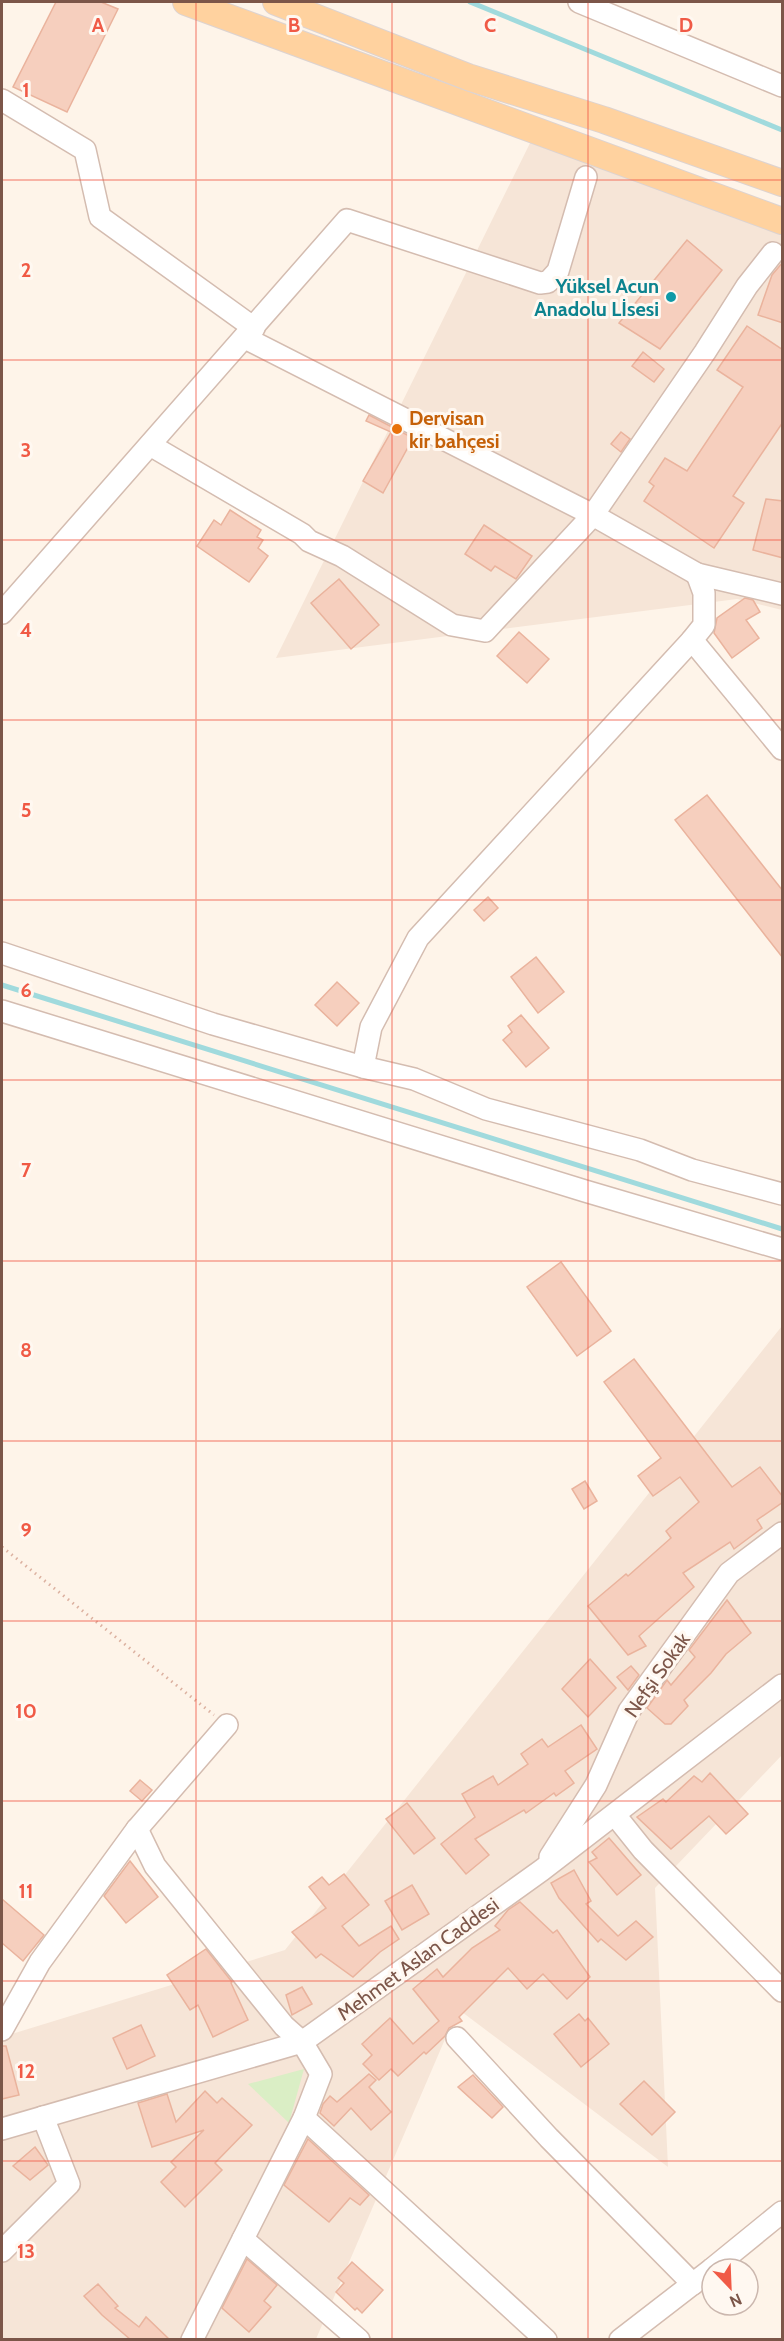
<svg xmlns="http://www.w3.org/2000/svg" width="784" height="2341" font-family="Cabin,sans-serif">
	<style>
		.residential { fill: #f6e5d7 }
		.green { fill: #daeec5 }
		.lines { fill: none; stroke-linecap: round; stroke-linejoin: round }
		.stream { stroke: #a0dadd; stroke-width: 5 }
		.building { fill: #f6cfbe; stroke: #eab39d; stroke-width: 1.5 }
		.minor-casing { stroke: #d4bcb0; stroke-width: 24 }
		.major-casing { stroke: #ddd3d0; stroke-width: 28 }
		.path { stroke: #dcb1a0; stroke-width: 3; stroke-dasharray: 1.5 4.5; stroke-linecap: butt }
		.minor { stroke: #fff; stroke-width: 21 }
		.major { stroke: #ffd29f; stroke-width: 26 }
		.grid { fill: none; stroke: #f05a46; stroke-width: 1.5; stroke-opacity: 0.55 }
		.culture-dot { fill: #0f9aa8; stroke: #fff8f1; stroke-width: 2 }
		.food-dot { fill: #e8710a; stroke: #fff8f1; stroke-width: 2 }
		.labels { text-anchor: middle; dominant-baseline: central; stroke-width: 6; stroke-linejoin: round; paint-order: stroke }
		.culture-label { font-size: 20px; font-weight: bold; fill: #0d838f; stroke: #fff8f1; text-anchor: end }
		.food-label { font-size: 20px; font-weight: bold; fill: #c56008; stroke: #fff8f1; text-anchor: start }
		.street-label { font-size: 20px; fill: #7c5649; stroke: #fff8f1 }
		.grid-label { font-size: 20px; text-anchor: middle; font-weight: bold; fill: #f05a46; stroke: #fff8f1; stroke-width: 6; stroke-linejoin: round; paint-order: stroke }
	</style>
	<rect width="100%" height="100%" fill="#fef4e9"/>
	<!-- residential -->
	<g class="residential">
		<polygon points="532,139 782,232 782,610 737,599 276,658"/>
		<polygon points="782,1326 782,1755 655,1888 668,2167 458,2009 316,2339 2,2340 2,2037 285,1950"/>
	</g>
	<!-- green -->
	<polygon class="green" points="304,2069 289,2123 248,2084"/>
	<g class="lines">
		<!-- stream -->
		<g class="stream">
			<polyline points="470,2 782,130"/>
			<polyline points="2,985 782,1229"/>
		</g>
	</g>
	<!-- building -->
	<g class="building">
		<polygon points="56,2 101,2 118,9 67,112 13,87"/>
		<polygon points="687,240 722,270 660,349 619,323"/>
		<polygon points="783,262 783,323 758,315 772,275"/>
		<polygon points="747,326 783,350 783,422 733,496 744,503 714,548 644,501 654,486 649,482 665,458 687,471 743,387 717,370"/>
		<polygon points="643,352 664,369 654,382 632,366"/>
		<polygon points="369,415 413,438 383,493 363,481 391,432 366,421"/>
		<polygon points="621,432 630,439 621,452 611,444"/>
		<polygon points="766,499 783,501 783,558 753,550"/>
		<polygon points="230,510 261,530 257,537 263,540 258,548 268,556 249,582 197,546 214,520 221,525"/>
		<polygon points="484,525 532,556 516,579 495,566 491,571 465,554"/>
		<polygon points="339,579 379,625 351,649 311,603"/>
		<polygon points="745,598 753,600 760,612 746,620 759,638 732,658 714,633 717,618"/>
		<polygon points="519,632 549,659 527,683 497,656"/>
		<polygon points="707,795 783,891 783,958 675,820"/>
		<polygon points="488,897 498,908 484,921 474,910"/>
		<polygon points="536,957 564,992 538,1013 511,977"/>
		<polygon points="337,982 359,1003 337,1026 315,1005"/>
		<polygon points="521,1015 549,1048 526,1067 503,1040 512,1032 508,1026"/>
		<polygon points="561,1262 611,1331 577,1356 527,1287"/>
		<polygon points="634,1359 732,1487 760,1467 783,1497 783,1502 757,1520 762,1528 734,1549 730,1542 683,1573 694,1587 639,1636 646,1646 628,1655 588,1606 626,1574 628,1576 671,1538 666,1531 699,1502 680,1477 653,1496 638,1476 661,1458 604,1382"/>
		<polygon points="585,1481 597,1501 584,1509 572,1489"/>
		<polygon points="727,1600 751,1633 726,1654 711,1673 684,1700 688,1706 671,1724 665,1724 647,1708 667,1680 671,1685 695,1657 689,1650"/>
		<polygon points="590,1659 616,1688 588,1717 562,1689"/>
		<polygon points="631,1666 639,1675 628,1690 617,1677"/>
		<polygon points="581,1725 597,1749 565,1771 574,1783 556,1796 554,1793 526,1813 524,1810 475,1839 489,1855 466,1874 441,1844 475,1817 462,1794 493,1776 498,1785 528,1764 521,1754 542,1739 548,1747"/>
		<polygon points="710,1773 748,1814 726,1834 709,1816 671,1849 637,1817 663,1799 666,1802 694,1776 702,1782"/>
		<polygon points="140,1780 152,1790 142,1801 130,1791"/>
		<polygon points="407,1803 435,1838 414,1854 386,1819"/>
		<polygon points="609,1838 641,1875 617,1895 589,1862 597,1858 592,1852"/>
		<polygon points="130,1861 158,1897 126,1923 104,1896"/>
		<polygon points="574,1870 591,1901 586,1904 618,1936 636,1921 653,1937 626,1960 601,1939 598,1942 559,1898 551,1883"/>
		<polygon points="344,1874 369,1905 342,1926 359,1946 391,1926 399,1939 380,1952 353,1977 321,1954 316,1958 292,1932 326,1908 309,1887 322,1877 329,1885"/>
		<polygon points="412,1885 429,1914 402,1930 385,1901"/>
		<polygon points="2,1899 44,1935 23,1961 2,1943"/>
		<polygon points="520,1902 553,1933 557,1930 590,1977 567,1999 543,1974 527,1989 508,1968 459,2017 462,2021 449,2028 445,2036 426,2054 424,2052 398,2076 391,2069 379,2080 363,2064 372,2055 362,2044 390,2018 413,2044 439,2021 413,1989 437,1969 443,1977 472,1948 500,1930 495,1926 508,1910"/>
		<polygon points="206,1949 232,1982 231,1983 248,2020 213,2037 198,2005 190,2010 167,1975"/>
		<polygon points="302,1987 312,2004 292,2015 286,1995"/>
		<polygon points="579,2014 585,2021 588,2018 609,2044 581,2067 554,2034"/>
		<polygon points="141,2025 155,2056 127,2069 113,2038"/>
		<polygon points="2,2046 6,2046 19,2095 2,2099"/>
		<polygon points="369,2074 376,2080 369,2087 391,2112 371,2130 351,2108 334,2126 320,2113 323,2104 330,2096 337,2102"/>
		<polygon points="473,2075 503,2107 492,2118 458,2087"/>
		<polygon points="644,2081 675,2112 652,2135 620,2104"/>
		<polygon points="205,2091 217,2103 222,2098 252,2125 215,2163 222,2170 185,2207 161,2182 176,2167 171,2162 204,2130 152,2147 138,2103 167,2094 176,2122"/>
		<polygon points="308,2139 369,2195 360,2205 350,2198 329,2222 284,2185"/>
		<polygon points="35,2147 48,2165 30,2180 13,2166"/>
		<polygon points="247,2259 277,2285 264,2301 271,2307 249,2332 222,2308"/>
		<polygon points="352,2262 383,2290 362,2313 357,2308 355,2310 336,2292 344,2283 338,2278"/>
		<polygon points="98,2284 118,2306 115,2308 139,2327 146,2317 170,2340 131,2340 102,2315 84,2296"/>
	</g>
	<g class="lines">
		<!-- minor casing -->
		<g class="minor-casing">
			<g id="minor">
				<polyline points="579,2 782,86"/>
				<polyline points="2,100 85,150 100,217 254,328"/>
				<polyline points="245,338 593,515 697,574"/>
				<polyline points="150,445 302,534 309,541 342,556 452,625 485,631 593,515 705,352 747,286 773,253"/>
				<polyline points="782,594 697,574 704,593 704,625 692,640 782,749"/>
				<polyline points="2,613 347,220 540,283 548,282 558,271 586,177"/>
				<polyline points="2,953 213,1024 363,1067 414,1079 486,1109 640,1150 692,1170 782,1194"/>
				<polyline points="2,1011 585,1191 782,1249"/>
				<polyline points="363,1067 371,1027 418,938 692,640"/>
				<polyline points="615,1815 643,1850 782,1991"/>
				<polyline points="137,1829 155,1866 284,2026 302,2042 321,2074 304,2118 192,2340"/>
				<polyline points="550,1857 596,1785 629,1711 729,1573 782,1533"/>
				<polyline points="2,2030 40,1962 137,1829 227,1725"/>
				<polyline points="457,2038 549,2138 693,2284"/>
				<polyline points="304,2118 546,2340"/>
				<polyline points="2,2129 302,2042 542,1870 782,1685"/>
				<polyline points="243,2239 359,2340"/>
				<polyline points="2,2251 69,2184 43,2117"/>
				<polyline points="712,2269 782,2212"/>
				<polyline points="620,2340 712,2269"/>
			</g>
		</g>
		<!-- major casing -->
		<g class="major-casing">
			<g id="major">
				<polyline points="186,2 782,221"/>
				<polyline points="276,2 468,77 604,120 782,183"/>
			</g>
		</g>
		<!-- path -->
		<polyline class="path" points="2,1547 214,1715"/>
		<!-- minor -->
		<use href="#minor" class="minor"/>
		<!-- major -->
		<use href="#major" class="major"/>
	</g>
	<!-- grid -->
	<path class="grid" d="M196,2v2338M392,2v2338M588,2v2338M2,180h780M2,360h780M2,540h780M2,720h780M2,900h780M2,1080h780M2,1261h780M2,1441h780M2,1621h780M2,1801h780M2,1981h780M2,2161h780"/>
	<!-- markers -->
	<circle class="culture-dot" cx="671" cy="297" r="6"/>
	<circle class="food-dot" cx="397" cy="429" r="6"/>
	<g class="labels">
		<!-- culture labels -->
		<g class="culture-label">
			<text x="659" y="286">Yüksel Acun<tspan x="659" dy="23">Anadolu Lİsesi</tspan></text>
		</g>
		<!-- food labels -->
		<g class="food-label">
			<text x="409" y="418">Dervisan<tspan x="409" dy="23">kir bahçesi</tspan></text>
		</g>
		<!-- street labels -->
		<g class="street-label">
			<text transform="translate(657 1675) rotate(-55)">Nefşi Sokak</text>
			<text transform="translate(418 1959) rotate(-36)">Mehmet Aslan Caddesi</text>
		</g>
	</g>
	<g class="grid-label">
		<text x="98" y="32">A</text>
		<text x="294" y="32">B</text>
		<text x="490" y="32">C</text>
		<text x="686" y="32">D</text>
		<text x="26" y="97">1</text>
		<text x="26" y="277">2</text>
		<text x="26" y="457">3</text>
		<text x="26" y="637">4</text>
		<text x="26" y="817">5</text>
		<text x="26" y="997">6</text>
		<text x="26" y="1177">7</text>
		<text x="26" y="1357">8</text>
		<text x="26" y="1537">9</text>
		<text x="26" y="1718">10</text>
		<text x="26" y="1898">11</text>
		<text x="26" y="2078">12</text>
		<text x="26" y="2258">13</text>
	</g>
	<!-- border -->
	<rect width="784" height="2341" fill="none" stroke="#7c5649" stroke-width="6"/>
	<!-- north arrow -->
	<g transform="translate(730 2287) rotate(157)"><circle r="28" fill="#fff8f1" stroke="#cbb7ae" stroke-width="1.5"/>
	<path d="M0-4.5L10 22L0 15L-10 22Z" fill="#f05a46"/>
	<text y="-9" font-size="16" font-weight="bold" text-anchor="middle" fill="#7c5649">N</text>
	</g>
</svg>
